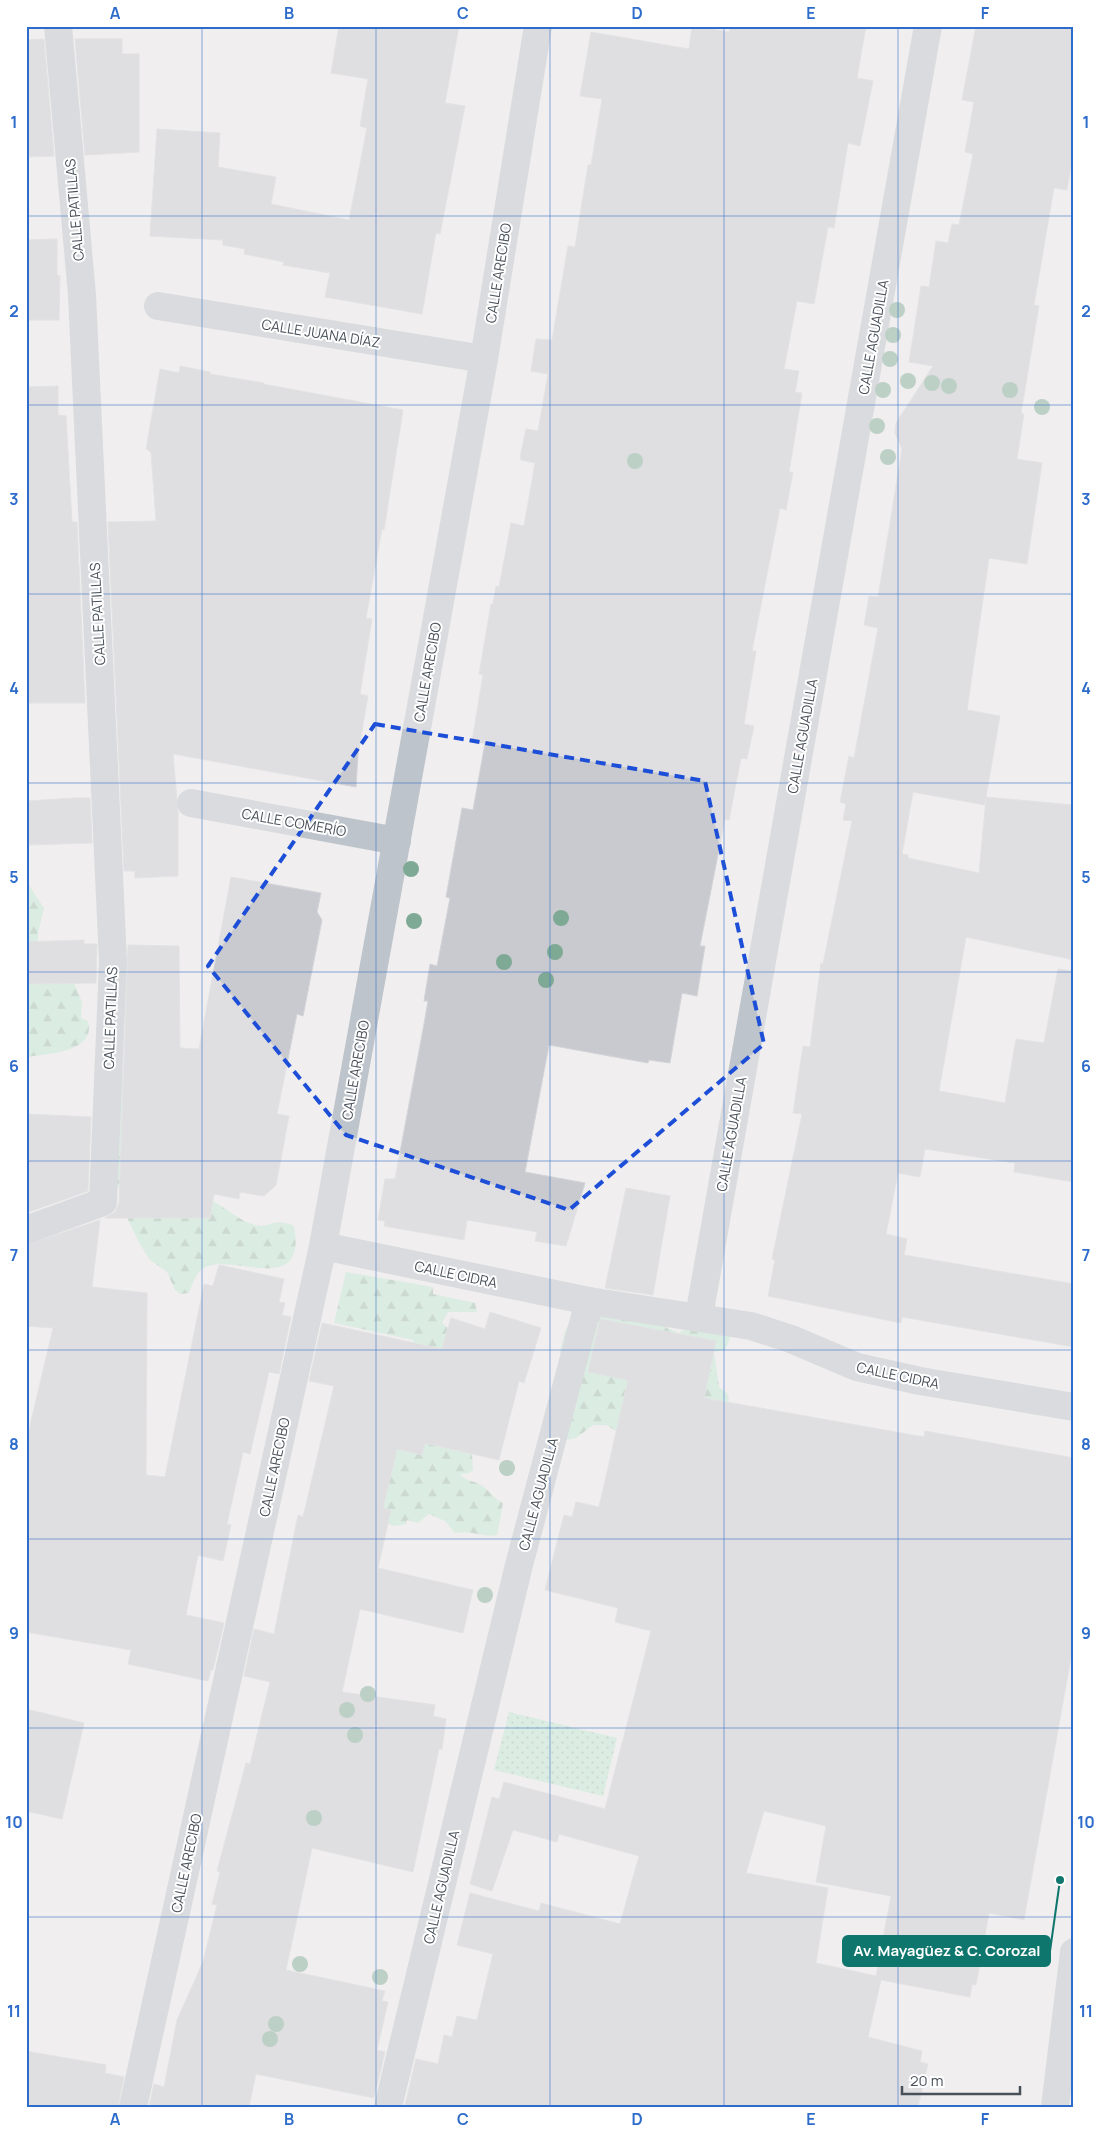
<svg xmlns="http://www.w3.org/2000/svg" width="1100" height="2133" font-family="Manrope,sans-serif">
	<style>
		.grass { fill: url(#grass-dots) }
		.forest { fill: url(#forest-firs) }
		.building { fill: #c9cad0; stroke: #d2d4d8; fill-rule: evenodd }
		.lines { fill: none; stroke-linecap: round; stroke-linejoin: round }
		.minor { stroke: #bec4cb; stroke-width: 28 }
		.tree { fill: #7eaa95 }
		.marked { fill: none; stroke: #1d4ed8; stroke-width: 4; stroke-dasharray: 10 6; stroke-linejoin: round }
		.grid { fill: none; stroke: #2d6ccb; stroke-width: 1; stroke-opacity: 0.55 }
		.labels { text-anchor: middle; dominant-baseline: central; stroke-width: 4; stroke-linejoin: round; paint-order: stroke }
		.street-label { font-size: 14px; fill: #485059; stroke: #fff }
		.leader { fill: none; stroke: #0f766e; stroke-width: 2 }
		.callout-dot { fill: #0f766e; stroke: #fff; stroke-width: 2 }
		.callout { fill: #0f766e; stroke: #0f766e; stroke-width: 2 }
		.callout-label { font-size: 15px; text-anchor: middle; font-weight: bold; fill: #fff }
		.neatline { fill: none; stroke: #2d6ccb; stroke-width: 2 }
		.grid-label { font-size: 16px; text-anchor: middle; font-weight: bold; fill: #2d6ccb }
	</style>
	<defs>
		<pattern id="grass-dots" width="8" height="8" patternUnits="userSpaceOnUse" patternTransform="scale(1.25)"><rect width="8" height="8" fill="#c1e9d2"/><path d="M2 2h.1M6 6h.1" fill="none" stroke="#9fbfad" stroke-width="1.8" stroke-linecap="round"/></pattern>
		<pattern id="forest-firs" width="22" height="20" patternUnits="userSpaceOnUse" patternTransform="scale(1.25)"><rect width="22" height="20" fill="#c1e9d2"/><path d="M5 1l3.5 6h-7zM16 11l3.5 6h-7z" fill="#9fbfad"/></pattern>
	</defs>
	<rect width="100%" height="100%" fill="#f0eeee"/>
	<!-- grass -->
	<polygon class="grass" points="509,1712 617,1738 603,1796 494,1770"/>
	<!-- forest -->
	<g class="forest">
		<path d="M26,881l18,27 -6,25v40h32l12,29 -1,16 7,3c9,31 -40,33 -61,36z"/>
		<path d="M129,1067l82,146 2,-12c14,8 27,20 42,24 16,4 18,-9 39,1 14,74 -66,24 -92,43 -7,6 -10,16 -13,24l-8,1 -6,-4 -8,-18 -17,-12 -9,-14 -12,-24 -14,-46 4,-101z"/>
		<polygon points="346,1272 433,1287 433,1294 475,1303 477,1312 448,1312 442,1323 448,1328 438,1361 415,1359 413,1340 334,1323"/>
		<polygon points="576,1313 652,1321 679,1333 689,1327 731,1336 725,1350 714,1352 719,1387 728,1394 731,1421 707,1451 616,1431 606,1425 593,1425 576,1438 561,1441 560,1351 565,1331"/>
		<path d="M425,1443l47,11 1,16 -6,4h-7c5,7 14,7 21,11 9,6 12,13 22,18l-6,32c-14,3 -24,-5 -42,-2l-10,-12 -16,-7 -11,9 -11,-3 -1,4 -12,2 -9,-3 -4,-37 8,-37z"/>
	</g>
	<!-- building -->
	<g class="building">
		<polygon points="339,26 459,26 445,103 465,106 440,234 436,233 422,314 325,297 330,273 283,265 284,262 244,254 245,249 223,245 223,240 150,236 157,129 220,133 218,167 276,177 271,204 349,220 367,128 360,126 368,79 331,73"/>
		<polygon points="692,26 729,32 730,26 866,26 857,78 873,81 860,146 848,143 834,228 828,227 814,304 797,301 784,369 799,371 795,392 802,393 789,472 793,472 786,510 780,508 752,651 756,651 744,724 754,726 747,759 741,758 729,820 725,819 700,946 705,946 697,996 682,993 670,1063 649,1060 648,1063 549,1045 525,1172 585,1183 566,1246 535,1241 537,1232 467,1220 464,1240 384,1226 385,1221 378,1220 385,1179 395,1179 424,1024 428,1001 424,1001 430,964 437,966 450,898 446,897 462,808 473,810 485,743 472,741 483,675 479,674 491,604 493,604 496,586 499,587 511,523 524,526 535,463 521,460 520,457 526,429 538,431 548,374 531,371 536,339 552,340 568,246 575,247 588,165 591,165 602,99 580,96 591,32 689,49"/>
		<path d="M976,26h98v123l-7,41 -13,-2 -20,117 5,1 -18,107 3,1 -7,45 25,4 -15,101 -38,-6 -22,152 33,6 -14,81 88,8v155l-108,-23 -27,154 66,12 11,-64 28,4 14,-74 16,2v211l-60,-10 1,-9 -90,-14 -5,28 -22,-4 -12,61 21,5 -3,16 170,29v63l-172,-30 -1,6 -133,-27 7,-36 -3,-1 30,-145 -9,-1 10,-67 7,1 11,-84 2,1 29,-143 -9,-1 3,-16 -6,-2 9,-46 5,2 24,-130 -14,-3 5,-29 9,1 24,-148 -7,-16 1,-10 37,-57 -24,-4 12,-76 8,1 7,-46 12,2 4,-19 7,1 14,-71 -8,-2 9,-50 -12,-2zM913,792l72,13 1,-6 -7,74 -71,-15v-3l-6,-1z"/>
		<polygon points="44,39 54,156 26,157 26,40"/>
		<polygon points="75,39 122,39 122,54 139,54 139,152 85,155"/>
		<polygon points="57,239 57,275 60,276 59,320 26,320 26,240"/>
		<polygon points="180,366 210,372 210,374 264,383 263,384 403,410 384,530 382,529 366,618 372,619 360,694 368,696 358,754 356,787 173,754 178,811 178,876 135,878 135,871 124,871 108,522 156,521 151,452 146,449 160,369 179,373"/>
		<polygon points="58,386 58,415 66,416 72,522 77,522 85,703 26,703 26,387"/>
		<polygon points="76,798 90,798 92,843 26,845 26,801"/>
		<polygon points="231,877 321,893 317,912 322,920 303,1016 297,1014 277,1114 289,1116 276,1185 264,1196 240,1192 239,1199 214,1194 210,1218 105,1218 115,1212 119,1203 128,945 179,946 180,1048 199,1049"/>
		<polygon points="84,940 84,944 97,944 96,983 26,984 26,942"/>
		<polygon points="26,1114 91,1117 88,1191 26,1213"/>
		<polygon points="626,1188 670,1196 653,1295 605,1288"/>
		<polygon points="100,1220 92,1287 147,1293 146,1475 165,1477 204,1284 213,1286 219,1265 284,1279 279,1302 285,1303 282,1315 291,1317 279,1374 269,1372 250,1454 243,1452 227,1524 231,1525 223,1561 198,1555 186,1615 224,1623 213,1670 211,1670 208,1681 128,1664 131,1650 26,1632 26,1443 53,1328 26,1326 26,1245"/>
		<polygon points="490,1312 541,1328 524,1383 519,1381 499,1460 425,1443 422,1455 397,1449 383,1508 391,1510 378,1568 473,1590 463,1633 360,1609 342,1692 435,1705 433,1716 446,1719 442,1749 439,1749 413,1872 312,1848 286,1970 385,1991 382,2001 388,2002 377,2050 385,2052 374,2098 256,2074 249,2107 149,2107 154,2084 164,2087 177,2020 203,1962 217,1905 212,1904 220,1872 217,1871 246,1763 250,1764 270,1682 244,1676 254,1629 274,1634 298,1515 303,1517 334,1386 309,1381 322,1323 442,1349 451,1318 485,1329"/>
		<path d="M600,1319l116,22 -12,57 220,39 1,-6 149,27v183l-50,279 -35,-7 -13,72 -4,-1 -2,13 -89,-17 -13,57 54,14 -2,11 8,2 -10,43h-503l-10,-2 11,-46 22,5 6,-29 8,2 5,-21 20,4 16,-66 -36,-9 13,-52 69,18 2,-8 79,21 19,-68 -80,-22 -2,8 -44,-12 -21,61 -22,-7 22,-87 7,2 5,-17 101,27 46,-178 -36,-9 3,-14 -73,-18 19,-75 8,2 4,-15 23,5 29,-127 -40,-8zM764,1811l62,15 -10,56 75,14 -15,80 -60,-13 12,-75 -82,-15z"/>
		<polygon points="26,1709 84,1723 62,1819 26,1811"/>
		<polygon points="26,2051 106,2065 105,2073 124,2077 118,2107 26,2107"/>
	</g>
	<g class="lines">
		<!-- minor -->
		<g class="minor">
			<polyline points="158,306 484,359"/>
			<polyline points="191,803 397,841"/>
			<polyline points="26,1230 103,1202 113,961 82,295 58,26"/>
			<polyline points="323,1246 589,1301 751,1326 791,1339 857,1367 920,1381 1074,1407"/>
			<polyline points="699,1316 928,26"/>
			<polyline points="133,2107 323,1246 484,359 538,26"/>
			<polyline points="388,2107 519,1565 589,1301"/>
			<polyline points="1055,2107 1074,1952"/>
		</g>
	</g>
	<!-- trees -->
	<g class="tree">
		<circle cx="897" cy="310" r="8"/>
		<circle cx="893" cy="335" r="8"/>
		<circle cx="890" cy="359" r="8"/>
		<circle cx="908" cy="381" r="8"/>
		<circle cx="932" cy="383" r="8"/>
		<circle cx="949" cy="386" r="8"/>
		<circle cx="883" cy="390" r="8"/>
		<circle cx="1010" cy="390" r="8"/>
		<circle cx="1042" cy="407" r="8"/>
		<circle cx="877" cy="426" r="8"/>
		<circle cx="888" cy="457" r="8"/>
		<circle cx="635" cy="461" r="8"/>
		<circle cx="411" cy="869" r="8"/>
		<circle cx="561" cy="918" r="8"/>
		<circle cx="414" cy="921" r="8"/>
		<circle cx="555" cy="952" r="8"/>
		<circle cx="504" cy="962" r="8"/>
		<circle cx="546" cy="980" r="8"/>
		<circle cx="507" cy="1468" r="8"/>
		<circle cx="485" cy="1595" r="8"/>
		<circle cx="368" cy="1694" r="8"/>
		<circle cx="347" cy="1710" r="8"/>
		<circle cx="355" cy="1735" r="8"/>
		<circle cx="314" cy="1818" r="8"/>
		<circle cx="300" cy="1964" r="8"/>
		<circle cx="380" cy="1977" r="8"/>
		<circle cx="276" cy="2024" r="8"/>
		<circle cx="270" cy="2039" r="8"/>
	</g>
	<!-- marked area -->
	<path d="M0 0H1100V2133H0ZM375,724l330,57 59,263 -195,166 -223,-75 -138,-169z" fill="#f0eeee" fill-opacity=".55" fill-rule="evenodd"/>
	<path class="marked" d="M375,724l330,57 59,263 -195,166 -223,-75 -138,-169z"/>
	<!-- grid -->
	<path class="grid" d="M202,26v2081M376,26v2081M550,26v2081M724,26v2081M898,26v2081M26,216h1048M26,405h1048M26,594h1048M26,783h1048M26,972h1048M26,1161h1048M26,1350h1048M26,1539h1048M26,1728h1048M26,1917h1048"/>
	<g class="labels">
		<!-- street labels -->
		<g class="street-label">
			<text transform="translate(74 210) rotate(-95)">CALLE PATILLAS</text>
			<text transform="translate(498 273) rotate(-81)">CALLE ARECIBO</text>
			<text transform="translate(321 333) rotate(9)">CALLE JUANA DÍAZ</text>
			<text transform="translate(873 337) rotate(-80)">CALLE AGUADILLA</text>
			<text transform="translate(97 614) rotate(-93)">CALLE PATILLAS</text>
			<text transform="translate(427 672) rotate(-80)">CALLE ARECIBO</text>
			<text transform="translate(802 736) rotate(-80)">CALLE AGUADILLA</text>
			<text transform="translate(294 822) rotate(10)">CALLE COMERÍO</text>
			<text transform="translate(110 1018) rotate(-88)">CALLE PATILLAS</text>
			<text transform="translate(355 1070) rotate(-80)">CALLE ARECIBO</text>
			<text transform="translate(731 1134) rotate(-80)">CALLE AGUADILLA</text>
			<text transform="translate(456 1274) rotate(12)">CALLE CIDRA</text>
			<text transform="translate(898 1375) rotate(12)">CALLE CIDRA</text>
			<text transform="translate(274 1467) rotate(-78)">CALLE ARECIBO</text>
			<text transform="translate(538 1494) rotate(-75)">CALLE AGUADILLA</text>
			<text transform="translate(186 1863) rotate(-78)">CALLE ARECIBO</text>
			<text transform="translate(441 1887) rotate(-77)">CALLE AGUADILLA</text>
		</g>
	</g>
	<!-- callouts -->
	<path class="leader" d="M1060 1880L1050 1951"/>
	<circle class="callout-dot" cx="1060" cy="1880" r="5"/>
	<rect class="callout" x="843" y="1936" width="207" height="30" rx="5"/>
	<g class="callout-label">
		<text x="947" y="1956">Av. Mayagüez &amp; C. Corozal</text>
	</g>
	<!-- border -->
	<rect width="1100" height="2133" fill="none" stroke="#ffffff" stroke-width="55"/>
	<!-- scale -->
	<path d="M902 2086v8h118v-8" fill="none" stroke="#485059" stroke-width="2.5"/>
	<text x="910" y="2086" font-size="15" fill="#485059" stroke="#ffffff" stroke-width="4" paint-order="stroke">20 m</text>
	<rect x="28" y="28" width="1044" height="2078" class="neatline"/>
	<g class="grid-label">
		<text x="115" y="19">A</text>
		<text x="289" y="19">B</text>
		<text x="463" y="19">C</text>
		<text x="637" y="19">D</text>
		<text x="811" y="19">E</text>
		<text x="985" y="19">F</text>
		<text x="14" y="128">1</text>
		<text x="1086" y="128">1</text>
		<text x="14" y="317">2</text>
		<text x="1086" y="317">2</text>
		<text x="14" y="505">3</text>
		<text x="1086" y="505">3</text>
		<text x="14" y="694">4</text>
		<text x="1086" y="694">4</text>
		<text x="14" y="883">5</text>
		<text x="1086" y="883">5</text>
		<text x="14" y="1072">6</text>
		<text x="1086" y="1072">6</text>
		<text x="14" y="1261">7</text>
		<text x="1086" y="1261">7</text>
		<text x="14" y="1450">8</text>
		<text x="1086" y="1450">8</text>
		<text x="14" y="1639">9</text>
		<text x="1086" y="1639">9</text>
		<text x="14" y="1828">10</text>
		<text x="1086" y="1828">10</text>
		<text x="14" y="2017">11</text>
		<text x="1086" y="2017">11</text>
		<text x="115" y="2125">A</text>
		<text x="289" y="2125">B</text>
		<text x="463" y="2125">C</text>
		<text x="637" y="2125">D</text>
		<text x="811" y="2125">E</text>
		<text x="985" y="2125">F</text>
	</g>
</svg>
